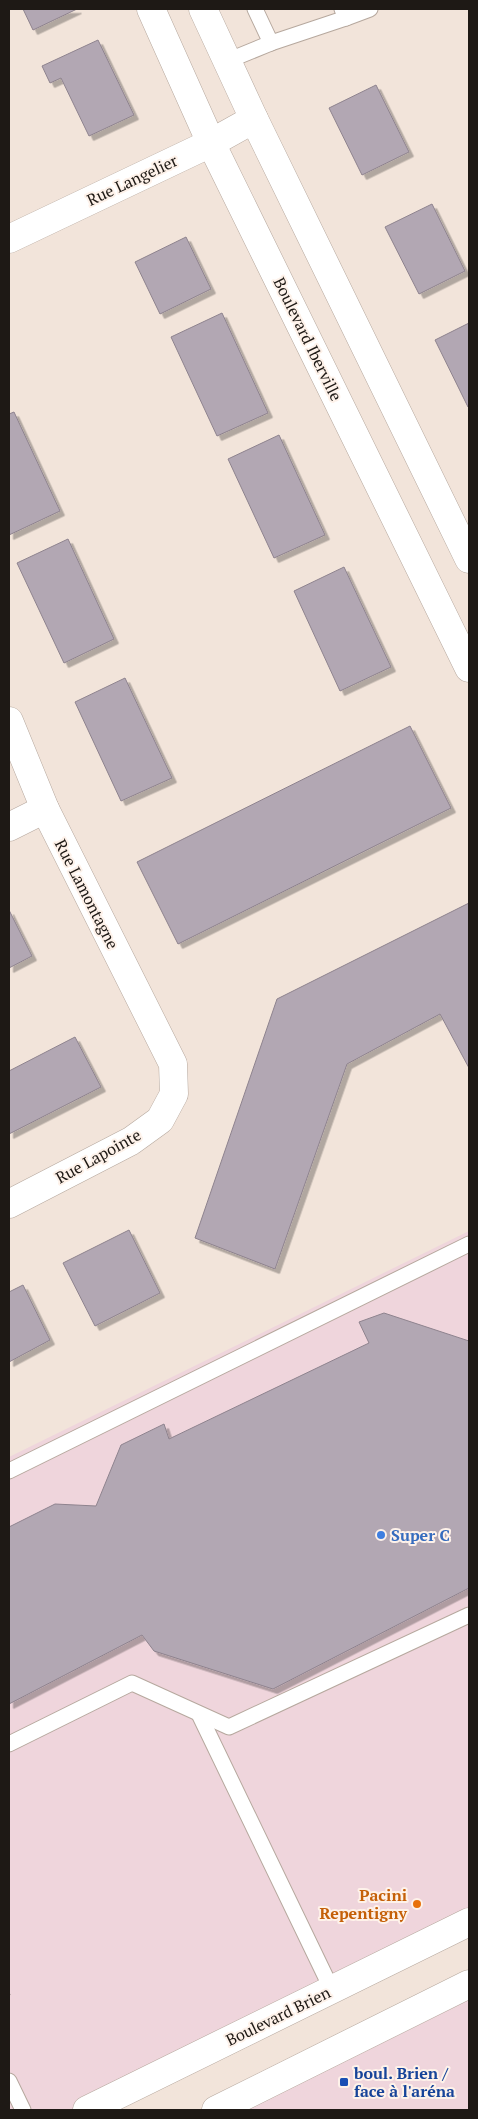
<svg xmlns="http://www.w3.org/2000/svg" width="478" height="2119" font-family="'PT Serif',serif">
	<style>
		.commercial { fill: #efd5dc }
		.building { fill: #b2a7b3; stroke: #8e838e; filter: url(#shadow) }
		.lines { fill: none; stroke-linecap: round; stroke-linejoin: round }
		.lane-casing { stroke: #b6a89e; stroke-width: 17 }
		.street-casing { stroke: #b6a89e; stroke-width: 29 }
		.secondary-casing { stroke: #b6a89e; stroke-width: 29 }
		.path { stroke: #8c827b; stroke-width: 3; stroke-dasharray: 1 4; stroke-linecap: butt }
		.lane { stroke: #fff; stroke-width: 15 }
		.street { stroke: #fff; stroke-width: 28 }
		.secondary { stroke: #fff; stroke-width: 28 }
		.shop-dot { fill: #3f7fe0; stroke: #fef2ea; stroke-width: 2 }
		.food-dot { fill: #e8710a; stroke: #fef2ea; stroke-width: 2 }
		.transit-dot { fill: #1a4fb4; stroke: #fef2ea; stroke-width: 2 }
		.labels { text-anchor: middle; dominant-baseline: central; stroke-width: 4; stroke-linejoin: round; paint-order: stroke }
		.street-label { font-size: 16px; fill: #1e1915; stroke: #fef2ea }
		.shop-label { font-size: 16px; font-weight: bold; fill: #366cbe; stroke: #fef2ea; text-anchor: start }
		.food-label { font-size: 16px; font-weight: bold; fill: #c56008; stroke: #fef2ea; text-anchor: end }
		.transit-label { font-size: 16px; font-weight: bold; fill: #164399; stroke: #fef2ea; text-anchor: start }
	</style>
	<defs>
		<filter id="shadow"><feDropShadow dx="4.5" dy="4.5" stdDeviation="0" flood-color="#0004"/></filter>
	</defs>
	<rect width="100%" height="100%" fill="#f2e4da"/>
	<!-- commercial -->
	<g class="commercial">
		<polygon points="469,1231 469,1922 88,2110 9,2110 9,1457"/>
		<polygon points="469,1984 469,2110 217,2110"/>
	</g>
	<!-- building -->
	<g class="building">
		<polygon points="23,9 77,9 33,30"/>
		<polygon points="98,40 134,115 89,136 61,78 50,83 42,66"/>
		<polygon points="376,85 409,152 362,175 329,108"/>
		<polygon points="432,204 465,271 419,294 385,227"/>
		<polygon points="186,237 211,289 160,314 135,262"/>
		<polygon points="222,313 268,413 217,436 171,337"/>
		<polygon points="469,323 469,407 468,407 435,340"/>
		<polygon points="14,412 60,511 9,535 9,414"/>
		<polygon points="279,435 325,535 274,558 228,459"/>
		<polygon points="68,539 114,639 64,663 17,563"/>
		<polygon points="344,567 391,667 340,691 294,591"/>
		<polygon points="125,678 172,778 121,801 75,702"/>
		<polygon points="410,726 451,808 178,944 137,862"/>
		<polygon points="469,903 469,1068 440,1014 347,1064 275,1269 195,1238 277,999"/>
		<polygon points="9,910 32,956 9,968"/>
		<polygon points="75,1037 101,1087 9,1134 9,1071"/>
		<polygon points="129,1230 160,1293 95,1326 63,1263"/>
		<polygon points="23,1285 50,1340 9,1362 9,1292"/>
		<polygon points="384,1313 469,1341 469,1588 273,1689 154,1651 142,1635 9,1704 9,1527 55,1504 96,1506 121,1445 164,1424 169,1439 369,1343 359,1322"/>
	</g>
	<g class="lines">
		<!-- lane casing -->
		<g class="lane-casing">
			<g id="lane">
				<polyline points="255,9 271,43"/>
				<polyline points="346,18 370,9"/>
				<polyline points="227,61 271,43 346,18 342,9"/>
				<polyline points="9,1471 469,1244"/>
				<polyline points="199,1714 332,1990"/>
				<polyline points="9,1744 132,1683 229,1727 469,1615"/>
				<polyline points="9,2081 23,2110"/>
			</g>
		</g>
		<!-- street casing -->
		<g class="street-casing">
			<g id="street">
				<polyline points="9,239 211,143 254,119"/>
				<polyline points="9,721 45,809 173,1064 174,1094 160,1120 131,1141 9,1204"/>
				<polyline points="9,827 45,809"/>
			</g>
		</g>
		<!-- secondary casing -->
		<g class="secondary-casing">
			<g id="secondary">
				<polyline points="151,9 211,143 469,668"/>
				<polyline points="203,9 254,119 469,559"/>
				<polyline points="87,2110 469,1922"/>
				<polyline points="216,2110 469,1984"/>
			</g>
		</g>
		<!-- path -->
		<polyline class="path" points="9,1994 12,1992"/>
		<!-- lane -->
		<use href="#lane" class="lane"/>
		<!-- street -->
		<use href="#street" class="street"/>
		<!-- secondary -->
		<use href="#secondary" class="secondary"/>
	</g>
	<!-- markers -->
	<circle class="shop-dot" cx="381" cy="1535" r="5"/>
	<circle class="food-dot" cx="417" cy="1904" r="5"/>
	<rect class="transit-dot" x="339" y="2077" width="10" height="10" rx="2.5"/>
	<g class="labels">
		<!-- street labels -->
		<g class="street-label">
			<text transform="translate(132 180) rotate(-25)">Rue Langelier</text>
			<text transform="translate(308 339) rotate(64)">Boulevard Iberville</text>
			<text transform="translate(87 894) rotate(63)">Rue Lamontagne</text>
			<text transform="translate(98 1156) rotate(-29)">Rue Lapointe</text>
			<text transform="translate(278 2016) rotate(-26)">Boulevard Brien</text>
		</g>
		<!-- shop labels -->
		<g class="shop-label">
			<text x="391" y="1535">Super C</text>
		</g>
		<!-- food labels -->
		<g class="food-label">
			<text x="407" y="1895">Pacini<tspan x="407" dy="18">Repentigny</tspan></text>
		</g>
		<!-- transit labels -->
		<g class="transit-label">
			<text x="354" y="2073">boul. Brien /<tspan x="354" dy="18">face à l'aréna</tspan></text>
		</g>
	</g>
	<!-- border -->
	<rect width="478" height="2119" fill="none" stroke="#1e1915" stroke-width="20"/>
</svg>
